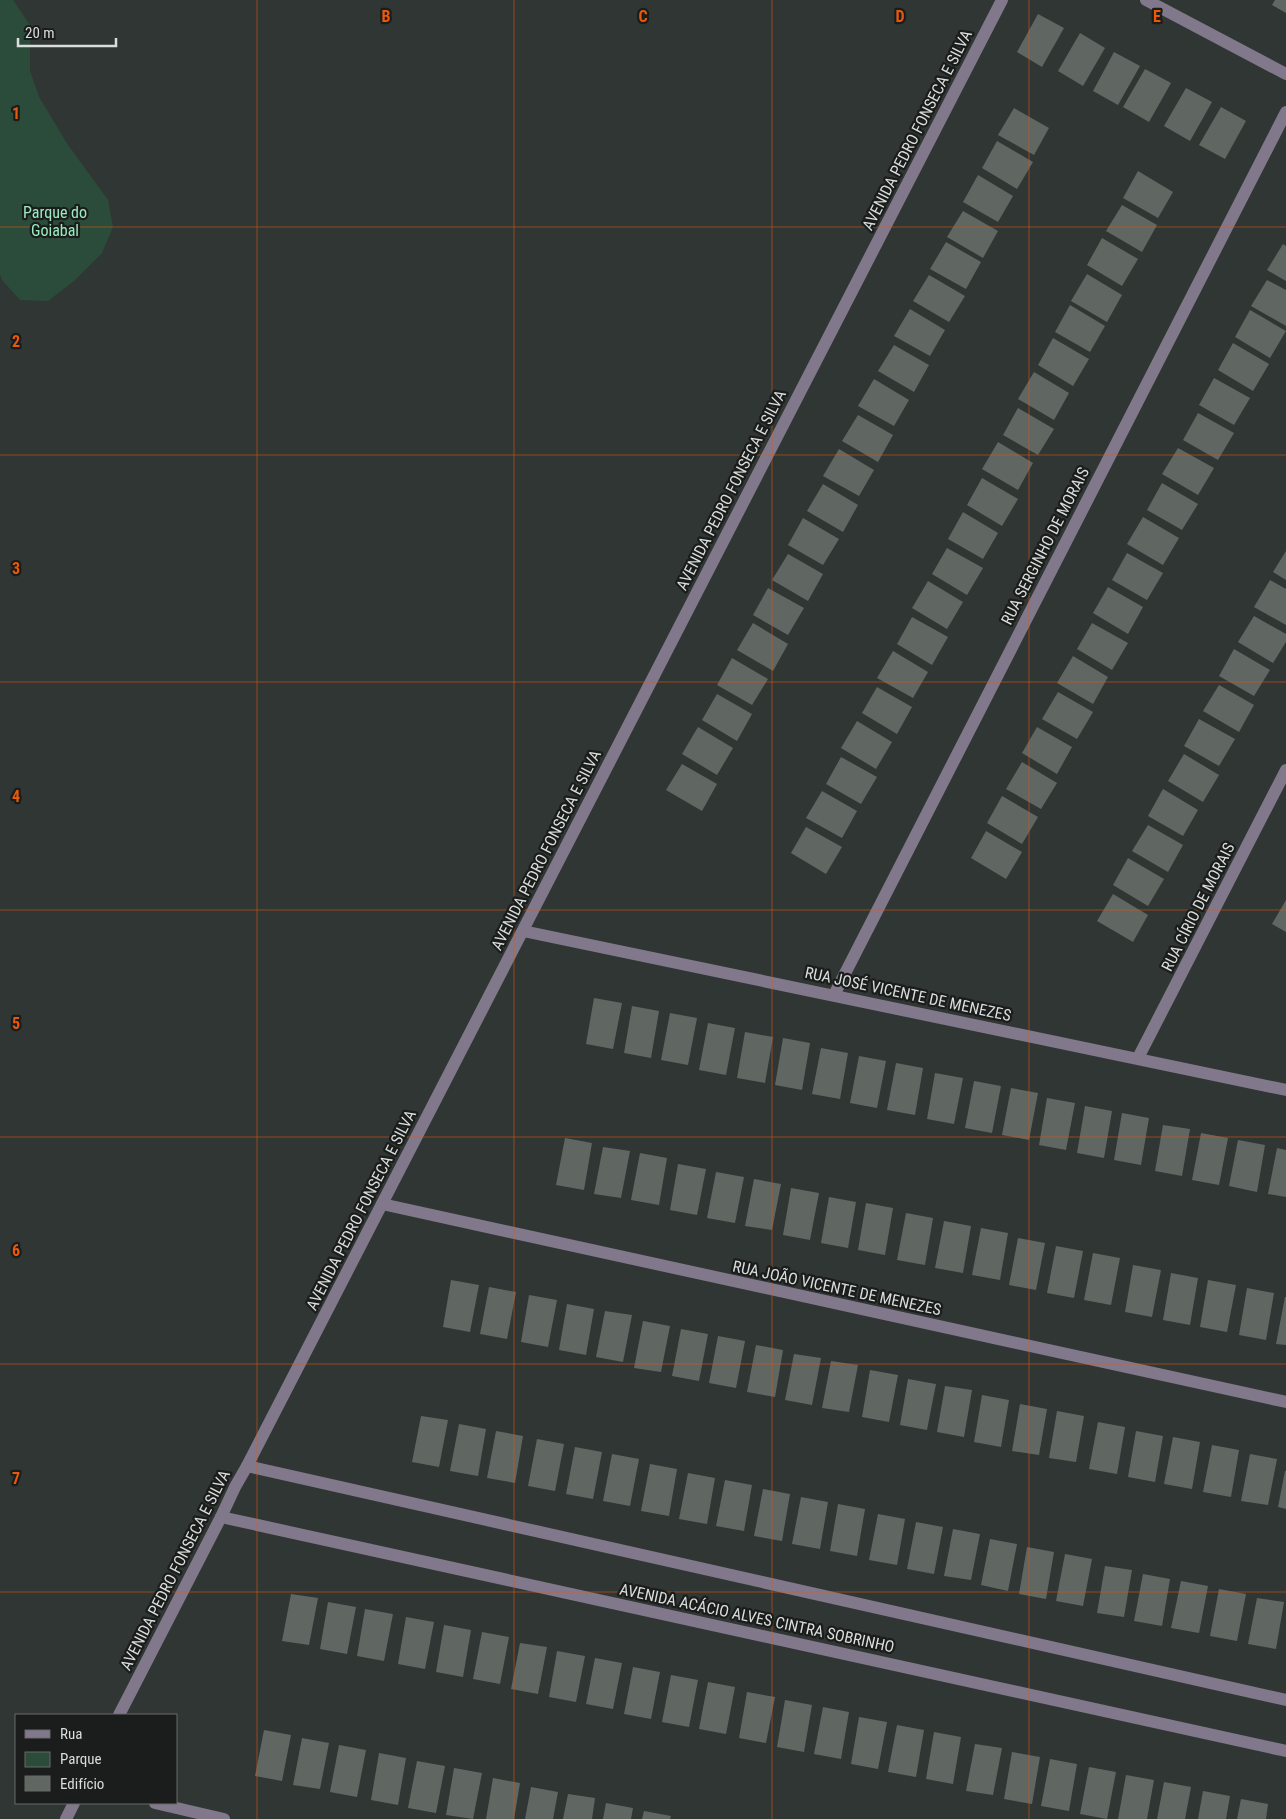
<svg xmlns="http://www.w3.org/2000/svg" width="1286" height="1819" font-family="'Roboto Condensed',sans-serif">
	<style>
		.green { fill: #2c4c3b }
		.building { fill: #606763 }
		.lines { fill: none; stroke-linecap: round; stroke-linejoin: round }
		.minor { stroke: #82788b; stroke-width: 12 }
		.grid { fill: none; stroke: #e8590c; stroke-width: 1; stroke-opacity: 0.55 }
		.labels { text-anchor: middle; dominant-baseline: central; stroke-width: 4.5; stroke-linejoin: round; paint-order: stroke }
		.street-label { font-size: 16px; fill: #d9dddb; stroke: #1a1d1b }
		.park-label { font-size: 16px; fill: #9bebc0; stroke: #1a1d1b }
		.grid-label { font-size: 16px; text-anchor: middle; font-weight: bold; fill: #e8590c; stroke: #1a1d1b; stroke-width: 4.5; stroke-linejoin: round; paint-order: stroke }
	</style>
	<rect width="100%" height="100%" fill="#303633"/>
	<!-- green -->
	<polygon class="green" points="0,0 13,0 32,28 30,43 30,71 39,97 68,145 108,200 113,227 102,253 74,281 48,301 20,300 2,280 0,274"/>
	<!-- building -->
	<g class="building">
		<polygon points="1275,0 1286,0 1286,13 1272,5"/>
		<polygon points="1038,14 1064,28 1042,67 1017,52"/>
		<polygon points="1080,33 1105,48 1083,86 1058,71"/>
		<polygon points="1114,52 1140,66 1118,105 1093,91"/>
		<polygon points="1145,69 1171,83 1149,122 1123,107"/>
		<polygon points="1186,88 1212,102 1190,141 1164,126"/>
		<polygon points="1221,107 1246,121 1225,159 1199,145"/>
		<polygon points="1014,108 1049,128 1034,155 998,135"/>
		<polygon points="997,141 1033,162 1017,189 982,168"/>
		<polygon points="1138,171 1173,192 1158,218 1123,198"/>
		<polygon points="978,175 1013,196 998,222 963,202"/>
		<polygon points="1122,205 1157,225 1142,252 1106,231"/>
		<polygon points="963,211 998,231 983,258 947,237"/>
		<polygon points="1102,238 1138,259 1122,286 1087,265"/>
		<polygon points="946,242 981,262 966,289 930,269"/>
		<polygon points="1283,244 1286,246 1286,281 1267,270"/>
		<polygon points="1087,274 1122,295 1107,322 1071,301"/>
		<polygon points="929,275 965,296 949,322 913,301"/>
		<polygon points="1267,280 1286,290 1286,326 1251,306"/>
		<polygon points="1070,305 1105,326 1090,352 1055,332"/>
		<polygon points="910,309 945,330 930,356 894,336"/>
		<polygon points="1250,310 1286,331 1270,358 1235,337"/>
		<polygon points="1053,338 1089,359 1073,386 1038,365"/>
		<polygon points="1233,343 1269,364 1253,391 1218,370"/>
		<polygon points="894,345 929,365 914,392 878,371"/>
		<polygon points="1034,372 1069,393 1054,420 1018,399"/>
		<polygon points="1214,378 1250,398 1234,425 1199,405"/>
		<polygon points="874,379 909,400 894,426 858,406"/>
		<polygon points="1018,408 1054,429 1038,455 1003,435"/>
		<polygon points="1198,413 1234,433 1218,460 1183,440"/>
		<polygon points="858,415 893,435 878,462 842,441"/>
		<polygon points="998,442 1033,463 1018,490 982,469"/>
		<polygon points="1178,448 1214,468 1198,495 1162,474"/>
		<polygon points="839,449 874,470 859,496 823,476"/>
		<polygon points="982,478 1018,499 1002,526 967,505"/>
		<polygon points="1162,483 1198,504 1182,530 1147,510"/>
		<polygon points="823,484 858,505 843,532 807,511"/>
		<polygon points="963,512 998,533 983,559 948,539"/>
		<polygon points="1143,517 1179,538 1163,565 1127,544"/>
		<polygon points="803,518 839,539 823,565 788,545"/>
		<polygon points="947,548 983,568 967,595 932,574"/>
		<polygon points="1286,551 1286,580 1273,572"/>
		<polygon points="1127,553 1163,573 1147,600 1112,580"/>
		<polygon points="788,554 823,574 808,601 772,580"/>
		<polygon points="1270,580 1286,589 1286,625 1254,607"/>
		<polygon points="928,581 963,602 947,629 912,608"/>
		<polygon points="1108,587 1143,607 1128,634 1093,613"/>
		<polygon points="768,588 804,608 788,635 753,615"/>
		<polygon points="1254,616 1286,634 1286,642 1273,663 1238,642"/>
		<polygon points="912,617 948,637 932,665 897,644"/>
		<polygon points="753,623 788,644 773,671 737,650"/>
		<polygon points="1092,623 1128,643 1112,670 1077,649"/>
		<polygon points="1234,649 1270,670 1254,696 1219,676"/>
		<polygon points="893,651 928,672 913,698 877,678"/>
		<polygon points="1073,656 1108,677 1093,704 1057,683"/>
		<polygon points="732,658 768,679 752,705 717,685"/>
		<polygon points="1219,685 1254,705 1239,732 1203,711"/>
		<polygon points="877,687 912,707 897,734 862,713"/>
		<polygon points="1058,692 1093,712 1077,739 1042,719"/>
		<polygon points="717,694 752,714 737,741 702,720"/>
		<polygon points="1199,719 1235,739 1219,766 1184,746"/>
		<polygon points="857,721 892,742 876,769 841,748"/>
		<polygon points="698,727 733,748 717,775 682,754"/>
		<polygon points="1037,727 1072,747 1057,774 1022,753"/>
		<polygon points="1184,754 1219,775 1203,802 1168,781"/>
		<polygon points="841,757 877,777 861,804 826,784"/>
		<polygon points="1022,762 1057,783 1041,809 1006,789"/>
		<polygon points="682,764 717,784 702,811 666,790"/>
		<polygon points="1163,789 1198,810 1183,836 1148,816"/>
		<polygon points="822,791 857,811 842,838 806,818"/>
		<polygon points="1002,796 1038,817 1022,844 987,823"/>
		<polygon points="1148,825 1183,845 1168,872 1132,851"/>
		<polygon points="806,827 842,847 826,874 791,853"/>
		<polygon points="986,831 1022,852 1006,879 971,858"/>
		<polygon points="1128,858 1164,879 1148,906 1113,885"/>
		<polygon points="1113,894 1148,915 1133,942 1097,921"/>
		<polygon points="1286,900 1286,932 1272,924"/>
		<polygon points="594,998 622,1003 613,1049 586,1044"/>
		<polygon points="632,1006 659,1011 651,1058 624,1053"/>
		<polygon points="670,1013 697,1018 688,1065 661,1060"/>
		<polygon points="708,1023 735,1028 726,1075 699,1070"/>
		<polygon points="745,1032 773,1037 765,1083 737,1078"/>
		<polygon points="783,1038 810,1043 802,1090 775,1085"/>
		<polygon points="821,1048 848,1053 840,1099 812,1094"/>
		<polygon points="859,1056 886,1061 877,1108 850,1103"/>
		<polygon points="896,1063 923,1068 915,1115 887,1110"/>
		<polygon points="935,1073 963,1078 954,1124 927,1119"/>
		<polygon points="974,1081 1001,1086 992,1133 965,1128"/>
		<polygon points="1011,1088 1038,1093 1029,1140 1002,1135"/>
		<polygon points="1047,1098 1075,1103 1066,1150 1039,1145"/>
		<polygon points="1085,1106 1112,1111 1104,1158 1077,1153"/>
		<polygon points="1122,1113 1149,1118 1141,1165 1114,1160"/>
		<polygon points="1163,1125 1190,1129 1182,1176 1155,1171"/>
		<polygon points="1201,1133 1228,1138 1219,1185 1192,1180"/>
		<polygon points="565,1138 592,1143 584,1190 556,1185"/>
		<polygon points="1238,1140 1265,1145 1257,1192 1229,1186"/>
		<polygon points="603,1147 630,1151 621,1198 594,1194"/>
		<polygon points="1277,1148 1286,1150 1286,1197 1268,1194"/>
		<polygon points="640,1153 667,1158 659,1205 631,1200"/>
		<polygon points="678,1164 706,1169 697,1215 670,1210"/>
		<polygon points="716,1172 744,1177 735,1223 707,1218"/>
		<polygon points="754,1179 781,1184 772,1230 745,1226"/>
		<polygon points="791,1188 819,1193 810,1240 783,1235"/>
		<polygon points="829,1197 856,1202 848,1248 821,1243"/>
		<polygon points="866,1203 893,1208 885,1255 858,1250"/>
		<polygon points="906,1213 933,1218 925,1265 897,1260"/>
		<polygon points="944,1221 971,1226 963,1273 935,1268"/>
		<polygon points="981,1228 1008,1233 1000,1280 972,1275"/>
		<polygon points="1018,1238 1045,1243 1036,1290 1009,1285"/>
		<polygon points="1056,1246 1083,1251 1074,1298 1047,1293"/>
		<polygon points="1093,1253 1120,1258 1111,1305 1084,1300"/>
		<polygon points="1133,1265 1161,1270 1152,1317 1125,1312"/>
		<polygon points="1171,1273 1198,1278 1190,1325 1163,1320"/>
		<polygon points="451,1280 479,1285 470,1332 443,1327"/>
		<polygon points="1208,1280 1236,1285 1227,1332 1200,1327"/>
		<polygon points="489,1287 516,1292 507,1339 480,1334"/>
		<polygon points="1247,1288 1274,1293 1266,1340 1239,1335"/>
		<polygon points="529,1295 557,1300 548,1347 521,1342"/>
		<polygon points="1285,1297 1286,1297 1286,1345 1276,1344"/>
		<polygon points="567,1304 594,1309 586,1355 559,1350"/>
		<polygon points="605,1311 632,1315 623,1362 596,1357"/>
		<polygon points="643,1321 670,1326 661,1372 634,1368"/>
		<polygon points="681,1329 708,1334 699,1381 672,1376"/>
		<polygon points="718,1336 745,1341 736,1388 709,1383"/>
		<polygon points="756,1345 783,1350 775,1397 747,1392"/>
		<polygon points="794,1354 821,1358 812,1405 785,1400"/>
		<polygon points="831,1361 858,1365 849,1412 822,1408"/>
		<polygon points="870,1370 898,1375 889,1422 862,1417"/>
		<polygon points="908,1379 936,1384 927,1430 900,1425"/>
		<polygon points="945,1386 972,1390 964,1437 937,1432"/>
		<polygon points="982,1395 1009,1400 1001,1447 974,1442"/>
		<polygon points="1020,1404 1047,1409 1039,1455 1012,1451"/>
		<polygon points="1057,1411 1084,1416 1076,1462 1049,1458"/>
		<polygon points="421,1416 448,1420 439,1467 412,1462"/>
		<polygon points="1098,1422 1125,1427 1117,1474 1089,1469"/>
		<polygon points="459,1424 486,1429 478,1476 450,1471"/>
		<polygon points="496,1431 523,1436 515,1483 487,1478"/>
		<polygon points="1136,1431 1163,1436 1155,1482 1128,1477"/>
		<polygon points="1173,1437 1200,1442 1192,1489 1164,1484"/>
		<polygon points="537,1439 564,1444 555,1491 528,1486"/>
		<polygon points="1212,1445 1239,1450 1231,1497 1203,1492"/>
		<polygon points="575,1447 602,1452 593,1499 566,1494"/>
		<polygon points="612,1454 639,1459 630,1506 603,1501"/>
		<polygon points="1250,1454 1277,1459 1268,1505 1241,1501"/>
		<polygon points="650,1464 677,1469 669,1516 641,1511"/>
		<polygon points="1285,1471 1286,1471 1286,1509 1278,1507"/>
		<polygon points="688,1473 715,1478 707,1524 679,1519"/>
		<polygon points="725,1480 752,1485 744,1531 716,1526"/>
		<polygon points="763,1489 790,1494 782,1541 754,1536"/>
		<polygon points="801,1497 828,1502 820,1549 792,1544"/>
		<polygon points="838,1504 865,1509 857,1556 830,1551"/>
		<polygon points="878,1514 905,1519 897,1565 869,1560"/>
		<polygon points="916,1522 943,1527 934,1574 907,1569"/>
		<polygon points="953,1529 980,1534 971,1580 944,1576"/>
		<polygon points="990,1539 1017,1544 1008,1591 981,1585"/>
		<polygon points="1027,1547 1054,1552 1046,1599 1019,1594"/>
		<polygon points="1065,1554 1092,1559 1083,1606 1056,1601"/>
		<polygon points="1105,1566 1132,1570 1124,1617 1097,1613"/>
		<polygon points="1143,1574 1170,1579 1162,1626 1134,1621"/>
		<polygon points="1181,1581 1208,1586 1199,1633 1171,1628"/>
		<polygon points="1219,1589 1246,1594 1237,1641 1210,1636"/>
		<polygon points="291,1594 318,1598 309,1645 282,1641"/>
		<polygon points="1257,1598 1284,1602 1276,1649 1248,1644"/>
		<polygon points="328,1602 356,1607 347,1654 320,1649"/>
		<polygon points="365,1609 393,1614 384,1661 357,1656"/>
		<polygon points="406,1617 434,1622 425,1669 398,1664"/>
		<polygon points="444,1625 471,1630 463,1677 436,1672"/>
		<polygon points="482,1632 509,1637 500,1684 473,1679"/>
		<polygon points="520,1643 547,1647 538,1694 511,1689"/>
		<polygon points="557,1651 585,1656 576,1702 549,1697"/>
		<polygon points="595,1658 622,1663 613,1709 586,1704"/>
		<polygon points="633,1667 660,1672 651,1719 624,1714"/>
		<polygon points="671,1675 698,1680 689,1727 662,1722"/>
		<polygon points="708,1682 735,1687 726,1734 699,1729"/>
		<polygon points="747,1692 775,1697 766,1743 739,1738"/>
		<polygon points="785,1700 812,1705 804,1752 777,1747"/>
		<polygon points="823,1707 849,1712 841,1759 814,1754"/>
		<polygon points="859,1717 887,1722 878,1769 851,1764"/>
		<polygon points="897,1725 924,1730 916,1777 888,1772"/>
		<polygon points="264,1730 291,1735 282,1781 255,1776"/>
		<polygon points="934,1732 961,1737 953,1784 926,1779"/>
		<polygon points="302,1738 329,1743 320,1789 293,1785"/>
		<polygon points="975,1744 1002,1748 993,1795 966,1791"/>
		<polygon points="339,1745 366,1750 357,1797 330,1792"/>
		<polygon points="1012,1752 1040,1757 1032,1804 1004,1799"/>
		<polygon points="379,1753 406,1758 398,1805 371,1800"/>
		<polygon points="1050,1759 1077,1764 1069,1811 1041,1806"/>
		<polygon points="417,1761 445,1766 436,1813 408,1808"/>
		<polygon points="1089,1767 1116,1772 1107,1819 1080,1814"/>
		<polygon points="454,1768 482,1773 473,1819 446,1815"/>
		<polygon points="1126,1775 1154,1780 1147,1819 1118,1819"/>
		<polygon points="493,1778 520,1783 514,1819 486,1819"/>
		<polygon points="1164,1782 1191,1787 1185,1819 1157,1819"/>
		<polygon points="531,1787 558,1792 553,1819 525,1819"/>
		<polygon points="1203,1791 1230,1796 1226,1819 1198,1819"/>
		<polygon points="568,1794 595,1798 592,1819 563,1819"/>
		<polygon points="1241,1799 1268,1804 1266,1819 1237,1819"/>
		<polygon points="606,1803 633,1808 631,1819 603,1819"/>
		<polygon points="644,1811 671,1816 670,1819 642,1819"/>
	</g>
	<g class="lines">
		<!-- minor -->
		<g class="minor">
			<polyline points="1146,0 1286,74"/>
			<polyline points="523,931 1286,1090"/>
			<polyline points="834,995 1286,112"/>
			<polyline points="1138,1058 1286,770"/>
			<polyline points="382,1204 1286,1402"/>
			<polyline points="247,1466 1286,1700"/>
			<polyline points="221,1517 1286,1751"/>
			<polyline points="119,1715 221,1517 235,1487 247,1466 1002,0"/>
			<polyline points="155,1803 224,1819"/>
			<polyline points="66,1819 74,1803"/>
		</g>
	</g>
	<!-- grid -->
	<path class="grid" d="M257,0v1819M514,0v1819M772,0v1819M1029,0v1819M0,227h1286M0,455h1286M0,682h1286M0,910h1286M0,1137h1286M0,1364h1286M0,1592h1286"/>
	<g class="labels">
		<!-- street labels -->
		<g class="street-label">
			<text transform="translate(917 130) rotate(-63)">AVENIDA PEDRO FONSECA E SILVA</text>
			<text transform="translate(731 490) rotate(-63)">AVENIDA PEDRO FONSECA E SILVA</text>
			<text transform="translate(1045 546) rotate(-63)">RUA SERGINHO DE MORAIS</text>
			<text transform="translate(546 850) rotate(-63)">AVENIDA PEDRO FONSECA E SILVA</text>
			<text transform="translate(1198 907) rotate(-63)">RUA CÍRIO DE MORAIS</text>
			<text transform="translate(908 994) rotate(12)">RUA JOSÉ VICENTE DE MENEZES</text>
			<text transform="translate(361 1210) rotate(-63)">AVENIDA PEDRO FONSECA E SILVA</text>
			<text transform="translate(837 1288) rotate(12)">RUA JOÃO VICENTE DE MENEZES</text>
			<text transform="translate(175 1570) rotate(-63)">AVENIDA PEDRO FONSECA E SILVA</text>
			<text transform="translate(757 1618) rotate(12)">AVENIDA ACÁCIO ALVES CINTRA SOBRINHO</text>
		</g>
		<!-- park labels -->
		<g class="park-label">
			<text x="55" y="212">Parque do<tspan x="55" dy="18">Goiabal</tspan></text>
		</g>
	</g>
	<g class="grid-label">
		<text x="386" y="22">B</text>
		<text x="643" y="22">C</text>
		<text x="900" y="22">D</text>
		<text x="1157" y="22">E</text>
		<text x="16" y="119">1</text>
		<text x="16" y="347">2</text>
		<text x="16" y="574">3</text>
		<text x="16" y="802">4</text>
		<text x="16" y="1029">5</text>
		<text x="16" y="1256">6</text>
		<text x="16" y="1484">7</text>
	</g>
	<!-- legend -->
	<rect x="15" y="1714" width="162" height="90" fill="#1a1d1b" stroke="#666a68"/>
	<rect x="25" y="1730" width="25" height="8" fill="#82788b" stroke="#666a68"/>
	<text x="60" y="1739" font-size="15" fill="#d9dddb">Rua</text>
	<rect x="25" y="1752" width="25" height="15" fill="#2c4c3b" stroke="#666a68"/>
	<text x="60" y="1764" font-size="15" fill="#d9dddb">Parque</text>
	<rect x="25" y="1776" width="25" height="15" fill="#606763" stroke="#666a68"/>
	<text x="60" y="1789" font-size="15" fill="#d9dddb">Edifício</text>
	<!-- scale -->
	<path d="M18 38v8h98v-8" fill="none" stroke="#d9dddb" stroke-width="2.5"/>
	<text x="25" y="38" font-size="15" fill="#d9dddb" stroke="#1a1d1b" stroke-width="4" paint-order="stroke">20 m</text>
</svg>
